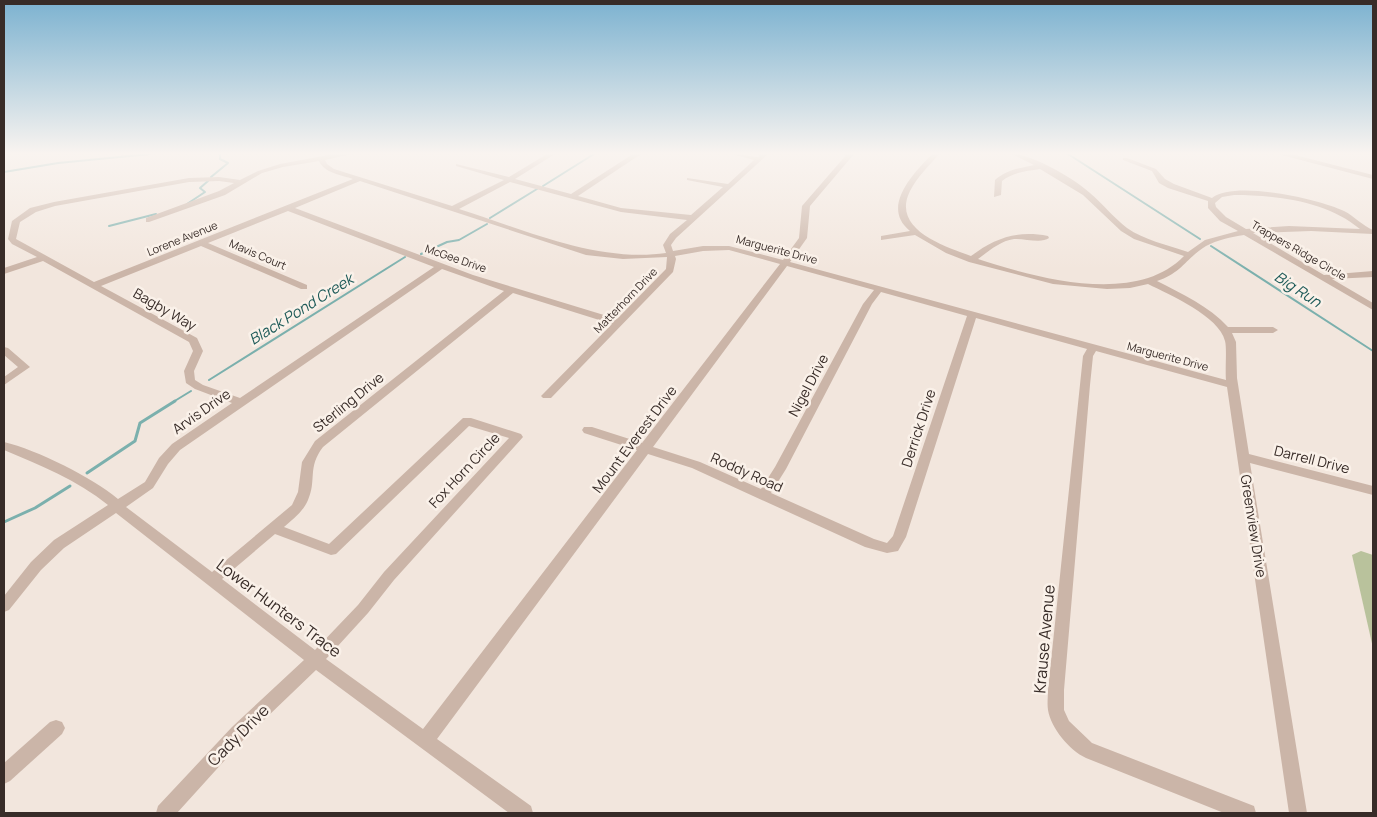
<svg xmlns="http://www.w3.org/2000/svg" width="1377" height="817" font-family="Manrope,sans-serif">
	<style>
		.green { fill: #b9c29c }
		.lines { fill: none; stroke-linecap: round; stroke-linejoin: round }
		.stream-far1 { stroke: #7bb0ad; stroke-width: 2 }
		.stream { stroke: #7bb0ad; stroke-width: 3 }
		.minor { fill: #cbb5a8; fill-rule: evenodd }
		.labels { text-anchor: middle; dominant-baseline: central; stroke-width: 5; stroke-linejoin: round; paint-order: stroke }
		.far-street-label { font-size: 11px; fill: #382c28; stroke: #faf1e9 }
		.street-label { font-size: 14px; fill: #382c28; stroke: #faf1e9 }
		.water-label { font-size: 15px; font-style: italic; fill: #1d5a58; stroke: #faf1e9 }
		.near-street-label { font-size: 16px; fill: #382c28; stroke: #faf1e9 }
	</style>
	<rect width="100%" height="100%" fill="#f2e6dd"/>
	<!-- green -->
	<polygon class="green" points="1361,551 1373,555 1373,648 1352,555"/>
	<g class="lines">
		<!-- stream-far1 -->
		<g class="stream-far1">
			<polyline points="1068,154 1200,239"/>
			<polyline points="4,172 58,163 150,154"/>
			<polyline points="211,177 228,163 220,159 220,154"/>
			<polyline points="543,186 594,154"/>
			<polyline points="187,204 205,192 200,188 208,181"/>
			<polyline points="490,218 537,189"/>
			<polyline points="109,226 156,214"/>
			<polyline points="1211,246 1373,351"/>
			<polyline points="421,254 447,242 459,240 487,224"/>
			<polyline points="209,380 405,257"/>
			<polyline points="173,402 191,391"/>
		</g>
		<!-- stream -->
		<g class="stream">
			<polyline points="87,473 135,441 140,423 175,401"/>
			<polyline points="4,522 35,508 70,486"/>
		</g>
		<!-- minor -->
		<g class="minor">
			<path d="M334,154h17l-26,6 2,4 7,5 118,37 52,-26 -48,-14v-2l53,13 38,-23h8l-40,25 56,15 62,-40h8l-63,42 43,12 70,7 32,-28 -36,-7v-2l41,6 26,-24 -22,-6 26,3 3,-3h7l-92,84 -5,7 2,6 30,-5h26l54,14 16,-22 3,-32 45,-52h7l-44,52 -3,32 -17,24 436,118c-1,-10 1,-32 -1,-39 -6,-25 -55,-46 -77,-57l-18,4 -23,1 -54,-5 -84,-22 -23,-9 -31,-18 -34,5v-4l29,-5c-30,-24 4,-58 22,-77h7c-10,12 -22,23 -29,37 -19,38 33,55 61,65 24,-18 46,-26 77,-20l1,2c-8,6 -25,0 -35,1 -14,2 -25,12 -36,20 59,19 158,47 206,-3l-50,-17 -13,-8 -38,-36 -43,-26c-13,2 -27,3 -38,12l-1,14 -7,2 1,-17c11,-10 25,-12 39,-15l-22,-11c20,0 63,25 78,39 13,11 24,25 37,35 17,12 41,17 61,24l17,-12 33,-9 -18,-10 -12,-13v-7l-40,-13 -9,-5 -7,-12 -29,-11v-2h4l29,11 9,10 9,5 38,14c23,-18 106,1 132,13 10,5 19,15 29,19v4l-62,-3 -58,2 71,42 49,-4v6l-41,2 41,24v7l-129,-75c-13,2 -27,5 -38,11 -20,12 -24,27 -49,35 25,13 52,25 71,46h45l5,3 -5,3h-41l4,9 1,36 12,76 124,32v9l-123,-32 57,350h-18l-62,-426 -131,-36 -3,5 -3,29 -26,305v20l5,11 23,22 162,63 2,7h-32l-138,-55c-17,-8 -35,-30 -38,-48 -1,-6 0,-14 0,-20l35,-334 4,-7 -111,-31 -70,219 -8,14 -11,2 -22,-6 -173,-79 -44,-14 -211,285 94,67 2,7h-24l-193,-143 -72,69 -67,74h-21l2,-7 74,-79 72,-67 -188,-147 -52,35 -23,22 -32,40 -5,2v-16l27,-34 23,-22 54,-35c-31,-25 -68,-40 -104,-55v-8c33,8 88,35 114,57l27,-17 14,-24 13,-14 60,-41 -37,-14 -9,-6 -2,-12 9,-20 -4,-9 -146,-81 -39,13v-6l33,-11 -25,-13 -4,-5 4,-18 18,-13 24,-6 135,-24 30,-1 21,3 18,-9 22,-7zM319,161c5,12 23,14 34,18l-259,103 -78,-43 4,-17 16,-10 19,-6 134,-24 30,-1 15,2 -15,8 -73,27v4h3l76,-27 37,-22 21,-6zM360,181l226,74 37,4 44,-2 -1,12 -49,50 -144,-44 -178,-67zM510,182l111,30 66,8 -17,14 -7,11 3,8c-69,10 -143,-24 -207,-44zM1234,195c42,0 93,6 126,34l-71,-3 -43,3 -20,-12 -10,-10 -1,-4 7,-6zM288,211l146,56 -194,131 -37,-13 -8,-5 -1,-9 9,-20 -6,-13 -96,-52 100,-40 100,43h6v-4l-99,-42zM729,250l51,14 -138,179 -50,-16h-8l-2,3 2,3 53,17 -214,279 -97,-70 42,-46 26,-33 129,-143 -2,-3 -50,-16h-8l-134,126 -45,-17c9,-8 19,-15 24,-27 9,-20 -1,-32 15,-53l190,-154 99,31 -69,70 -2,2 2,2h8l122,-126 3,-13 -1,-3 28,-5zM787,266l87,24 -11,14 -88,163 -14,22 -61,-27 -47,-15zM442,269l62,22 -189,150 -13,21 -4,30 -6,13 -80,67 -86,-65 27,-19 15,-24 12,-14zM881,292l86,24 -74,220 -6,7 -13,-4 -103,-46 15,-24 86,-165zM469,426l40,12 -125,134 -26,33 -43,45 -93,-71 53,-45 56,21 5,-1z"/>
			<polygon points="1278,154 1291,154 1373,175 1373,179"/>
			<polygon points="4,347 8,348 30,367 4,385 4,377 18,367 4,355"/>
			<polygon points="56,720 62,722 65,728 62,734 10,781 4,784 4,763 50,722"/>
		</g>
	</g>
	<!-- sky -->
	<linearGradient id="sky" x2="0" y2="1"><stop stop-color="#7cb2d0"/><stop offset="0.57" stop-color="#f9f4f0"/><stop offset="1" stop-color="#f9f4f0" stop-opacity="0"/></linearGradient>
	<rect width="1377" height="269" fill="url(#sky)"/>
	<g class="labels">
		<!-- far-street labels -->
		<g class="far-street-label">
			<text transform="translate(182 238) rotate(-22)">Lorene Avenue</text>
			<text transform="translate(777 249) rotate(15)">Marguerite Drive</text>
			<text transform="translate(1299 250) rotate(30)">Trappers Ridge Circle</text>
			<text transform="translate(258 254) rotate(23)">Mavis Court</text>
			<text transform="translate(456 258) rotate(19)">McGee Drive</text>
			<text transform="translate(625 300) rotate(-46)">Matterhorn Drive</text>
			<text transform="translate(1168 356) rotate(15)">Marguerite Drive</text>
		</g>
		<!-- street labels -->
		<g class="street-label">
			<text transform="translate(165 309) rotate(30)">Bagby Way</text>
			<text transform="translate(808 385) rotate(-62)">Nigel Drive</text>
			<text transform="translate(348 402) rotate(-39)">Sterling Drive</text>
			<text transform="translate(201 411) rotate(-35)">Arvis Drive</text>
			<text transform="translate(918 428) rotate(-72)">Derrick Drive</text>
			<text transform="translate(634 439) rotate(-53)">Mount Everest Drive</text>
			<text transform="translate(1312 459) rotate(14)">Darrell Drive</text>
			<text transform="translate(464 470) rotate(-47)">Fox Horn Circle</text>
			<text transform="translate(747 472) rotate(24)">Roddy Road</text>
			<text transform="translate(1254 526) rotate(81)">Greenview Drive</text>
		</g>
		<!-- water labels -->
		<g class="water-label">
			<text transform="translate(1298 289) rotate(33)">Big Run</text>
			<text transform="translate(301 309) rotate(-32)">Black Pond Creek</text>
		</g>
		<!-- near-street labels -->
		<g class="near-street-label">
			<text transform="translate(279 608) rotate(37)">Lower Hunters Trace</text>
			<text transform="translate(1044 639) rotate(-85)">Krause Avenue</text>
			<text transform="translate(238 735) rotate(-45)">Cady Drive</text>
		</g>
	</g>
	<!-- border -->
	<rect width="1377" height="817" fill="none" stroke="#382c28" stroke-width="10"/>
</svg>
